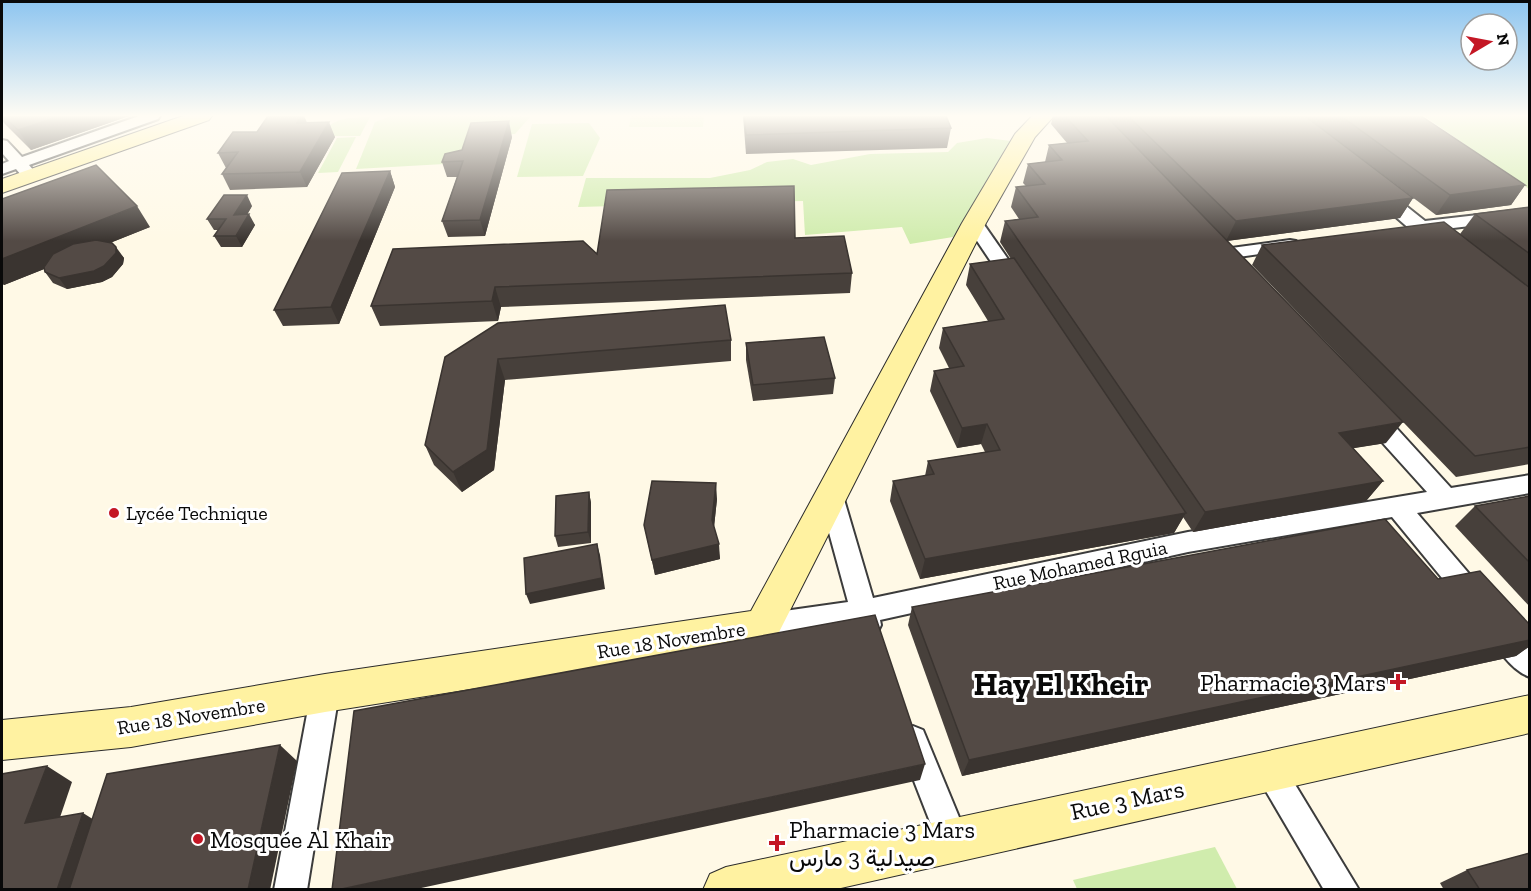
<svg xmlns="http://www.w3.org/2000/svg" width="1531" height="891" font-family="'Zilla Slab',Vazirmatn,serif">
	<style>
		.green { fill: #d0ecad }
		.pitch { fill: #e2f2bf }
		.lines { fill: none; stroke-linecap: round; stroke-linejoin: round }
		.street-casing { stroke: #3c3c3c; stroke-width: 4 }
		.secondary-casing { stroke: #2b2b2b; stroke-width: 2 }
		.street { fill: #fff; fill-rule: evenodd }
		.secondary { fill: #fff2a1; fill-rule: evenodd }
		.wall { fill: #47403b }
		.shaded-wall { fill: #3a3430 }
		.building { fill: #534a45; stroke: #3a3430; stroke-width: 1.5 }
		.poi-dot { fill: #c41725; stroke: #fff; stroke-width: 2 }
		.labels { text-anchor: middle; dominant-baseline: central; stroke-width: 6; stroke-linejoin: round; paint-order: stroke }
		.poi-label { font-size: 20px; fill: #090909; stroke: #fff; text-anchor: start }
		.street-label { font-size: 20px; fill: #090909; stroke: #fff }
		.near-poi-label { font-size: 24px; fill: #090909; stroke: #fff; text-anchor: start }
		.near-street-label { font-size: 24px; fill: #090909; stroke: #fff }
		.near-district-label { font-size: 32px; font-weight: bold; fill: #090909; stroke: #fff }
	</style>
	<rect width="100%" height="100%" fill="#fff9e6"/>
	<!-- green -->
	<g class="green">
		<polygon points="392,116 530,117 515,134 471,135 465,153 444,164 356,169 375,122"/>
		<polygon points="1424,116 1525,116 1529,118 1529,189"/>
		<path d="M370,117l-10,19h-40c12,-19 28,-18 50,-19z"/>
		<polygon points="589,123 600,138 583,176 517,177 532,124"/>
		<polygon points="356,137 338,172 318,173 337,138"/>
		<polygon points="987,138 1011,141 953,237 910,244 902,227 805,235 803,201 578,207 586,178 710,178 750,170 767,162 793,159 811,165 870,154 948,152 957,143"/>
		<polygon points="1215,847 1237,889 1077,889 1073,880"/>
	</g>
	<!-- pitch -->
	<polygon class="pitch" points="631,116 704,116 703,127 629,127"/>
	<g class="lines">
		<!-- street casing -->
		<g class="street-casing">
			<g id="street">
				<polygon points="139,116 160,116 158,119 29,165 35,172 33,175 21,175 16,169 2,174 2,164 9,161 2,153 2,140 7,141 22,157"/>
				<polygon points="1380,189 1386,190 1425,221 1530,209 1530,219 1436,230 1452,244 1443,249 1412,231 1374,198 1372,194 1374,190"/>
				<polygon points="974,218 980,219 1024,282 1026,286 1024,290 1010,290 965,223"/>
				<polygon points="1290,240 1296,241 1299,245 1296,249 1224,259 1215,254 1224,249"/>
				<polygon points="1371,407 1379,409 1451,488 1530,475 1530,493 1417,513 1483,590 1487,598 1483,606 1474,609 1465,606 1392,517 1188,552 880,620 881,625 877,633 868,637 859,633 855,625 763,638 754,634 750,626 754,618 763,614 848,602 819,496 823,489 831,487 839,489 843,496 873,598 1188,532 1427,492 1363,421 1360,415 1363,409"/>
				<path d="M1501,618l10,4 19,22v33c-18,-6 -35,-30 -42,-47l3,-8z"/>
				<polygon points="325,680 335,684 339,693 307,890 274,890 311,693 315,684"/>
				<polygon points="913,726 923,730 968,839 963,850 952,855 941,850 898,740 903,730"/>
				<polygon points="1268,754 1279,758 1359,890 1324,890 1253,769 1257,758"/>
			</g>
		</g>
		<!-- secondary casing -->
		<g class="secondary-casing">
			<g id="secondary">
				<polygon points="183,116 212,116 209,120 2,193 2,179"/>
				<polygon points="1032,116 1054,116 1035,137 986,223 776,638 763,643 325,712 131,747 2,760 2,720 131,707 325,674 751,611 962,223 1015,134"/>
				<polygon points="1530,695 1530,733 832,890 703,890 710,874 726,867"/>
			</g>
		</g>
		<!-- street -->
		<use href="#street" class="street"/>
		<!-- secondary -->
		<use href="#secondary" class="secondary"/>
	</g>
	<!-- wall -->
	<g class="wall">
		<polygon points="2,116 129,116 31,150 4,123 2,119"/>
		<polygon points="268,116 304,116 307,123 335,137 307,187 230,190 222,174 226,168 218,153 257,132"/>
		<polygon points="743,116 946,116 951,128 947,148 746,154"/>
		<polygon points="1053,116 1305,116 1413,198 1400,218 1227,241 1386,443 1353,448 1383,481 1366,501 1193,532 1183,517 1174,533 920,579 890,501 893,481 925,476 928,461 985,452 981,444 957,448 930,391 934,371 949,368 939,348 943,328 988,321 966,285 970,264 1011,259 1000,242 1005,221 1019,219 1011,207 1016,187 1026,186 1023,183 1028,164 1045,162 1049,145 1067,143 1051,124"/>
		<polygon points="1305,116 1421,116 1525,185 1511,205 1436,215"/>
		<polygon points="512,137 485,236 448,237 442,221 457,177 447,177 442,162"/>
		<polygon points="390,171 395,187 339,324 283,326 274,310"/>
		<polygon points="2,199 150,227 110,243 124,258 123,264 112,277 102,282 67,289 53,283 45,272 44,269 4,285 2,283"/>
		<polygon points="252,206 247,215 255,225 242,247 221,247 214,236 219,230 214,230 207,219"/>
		<polygon points="1530,207 1530,464 1456,477 1252,265 1262,245 1460,234 1475,214"/>
		<polygon points="795,238 852,273 850,293 501,307 498,321 380,326 371,306 597,254"/>
		<polygon points="731,340 731,361 505,380 494,470 462,492 434,465 425,445 445,357"/>
		<polygon points="746,343 835,378 833,394 753,401 746,360"/>
		<polygon points="589,492 591,503 591,543 558,547 555,536"/>
		<polygon points="1530,496 1530,607 1455,526 1475,506"/>
		<polygon points="717,499 714,527 720,559 655,575 644,525"/>
		<polygon points="1438,579 1530,625 1530,646 1516,656 962,776 908,625 912,607"/>
		<polygon points="1467,870 1530,890 1444,890 1440,883"/>
	</g>
	<!-- shaded-wall -->
	<g class="shaded-wall">
		<polygon points="61,116 129,116 31,150 18,130"/>
		<polygon points="301,116 304,116 309,128 297,123"/>
		<polygon points="509,121 512,137 485,236 480,220"/>
		<polygon points="329,122 335,137 307,187 300,172"/>
		<polygon points="390,171 395,187 339,324 331,307"/>
		<polygon points="1525,185 1511,205 1436,215 1450,195"/>
		<polygon points="247,195 252,206 240,226 234,215"/>
		<polygon points="1413,198 1400,218 1226,241 1236,221"/>
		<polygon points="137,206 150,227 4,285 2,283 2,259"/>
		<polygon points="249,214 255,225 242,247 236,236"/>
		<polygon points="116,247 124,258 123,264 112,277 102,282 67,289 59,278"/>
		<polygon points="495,287 501,307 498,321 492,301"/>
		<polygon points="498,359 505,380 494,470 462,492 453,472"/>
		<polygon points="1403,422 1386,443 1324,453 1339,433"/>
		<polygon points="987,424 981,444 957,448 962,428"/>
		<polygon points="1383,481 1366,501 1193,532 1205,512"/>
		<polygon points="716,483 717,499 713,536 712,520"/>
		<polygon points="589,492 591,503 591,543 588,532"/>
		<polygon points="1186,513 1174,533 920,579 925,559"/>
		<polygon points="597,544 600,555 605,589 530,604 526,594"/>
		<polygon points="719,544 720,559 655,575 652,560"/>
		<polygon points="1530,640 1530,646 1516,656 962,776 969,760"/>
		<polygon points="280,745 297,761 270,890 248,890"/>
		<polygon points="925,764 920,780 412,890 337,890"/>
		<polygon points="47,766 72,782 53,838 25,823"/>
		<polygon points="83,813 107,828 89,890 57,890"/>
	</g>
	<!-- building -->
	<g class="building">
		<polygon points="3,116 61,116 18,130"/>
		<polygon points="268,116 301,116 297,123 329,122 300,172 222,174 238,152 218,153 233,132 257,132"/>
		<polygon points="744,116 946,116 951,128 746,135"/>
		<polygon points="1065,116 1106,116 1403,422 1339,433 1383,481 1205,512 1005,221 1038,217 1016,187 1045,184 1028,164 1062,160 1049,145 1088,141"/>
		<polygon points="1128,116 1305,116 1413,198 1236,221"/>
		<polygon points="1341,116 1421,116 1525,185 1450,195"/>
		<polygon points="509,121 480,220 442,221 463,161 442,162 445,154 462,150 471,123"/>
		<polygon points="96,165 137,206 2,259 2,199"/>
		<polygon points="390,171 331,307 274,310 342,173"/>
		<polygon points="794,186 795,238 844,236 852,273 495,287 492,301 371,306 393,249 583,241 597,254 607,190"/>
		<polygon points="224,195 247,195 234,215 249,214 236,236 214,236 226,219 207,219"/>
		<polygon points="1530,207 1530,254 1475,214"/>
		<polygon points="1444,222 1530,288 1530,447 1475,456 1262,245"/>
		<polygon points="96,240 112,243 116,247 116,253 104,266 94,271 59,278 45,272 44,267 53,254 73,244"/>
		<polygon points="1014,258 1186,513 925,559 893,481 934,474 928,461 1000,450 987,424 962,428 934,371 964,366 943,328 1004,319 970,264"/>
		<polygon points="725,305 731,340 498,359 487,450 453,472 425,445 445,357 498,323"/>
		<polygon points="824,337 835,378 753,385 746,343"/>
		<polygon points="652,481 716,483 712,520 719,544 652,560 644,525"/>
		<polygon points="589,492 588,532 555,536 556,496"/>
		<polygon points="1530,496 1530,563 1475,506"/>
		<polygon points="1385,519 1438,579 1480,571 1530,625 1530,640 969,760 912,607"/>
		<polygon points="597,544 602,578 526,594 524,558"/>
		<polygon points="875,615 925,764 337,890 332,890 354,711"/>
		<polygon points="280,745 248,890 69,890 107,774"/>
		<polygon points="47,766 25,823 83,813 57,890 2,890 2,774"/>
		<polygon points="1530,853 1530,890 1480,890 1467,870"/>
	</g>
	<!-- sky -->
	<linearGradient id="sky" x2="0" y2="1"><stop stop-color="#8dc5f0"/><stop offset="0.48" stop-color="#fffcf4"/><stop offset="1" stop-color="#fffcf4" stop-opacity="0"/></linearGradient>
	<rect width="1531" height="241" fill="url(#sky)"/>
	<!-- markers -->
	<g class="poi-dot">
		<circle cx="114" cy="513" r="6"/>
		<path d="M1395 673h6v6h6v6h-6v6h-6v-6h-6v-6h6z"/>
		<circle cx="198" cy="839" r="6"/>
		<path d="M774 834h6v6h6v6h-6v6h-6v-6h-6v-6h6z"/>
	</g>
	<g class="labels">
		<!-- poi labels -->
		<g class="poi-label">
			<text x="126" y="513">Lycée Technique</text>
		</g>
		<!-- street labels -->
		<g class="street-label">
			<text transform="translate(1080 565) rotate(-12)">Rue Mohamed Rguia</text>
			<text transform="translate(671 640) rotate(-9)">Rue 18 Novembre</text>
			<text transform="translate(191 716) rotate(-9)">Rue 18 Novembre</text>
		</g>
		<!-- near-poi labels -->
		<g class="near-poi-label">
			<text x="1386" y="682" text-anchor="end">Pharmacie 3 Mars</text>
			<text x="789" y="829">Pharmacie 3 Mars<tspan x="789" dy="28">صيدلية 3 مارس</tspan></text>
			<text x="210" y="839">Mosquée Al Khair</text>
		</g>
		<!-- near-street labels -->
		<g class="near-street-label">
			<text transform="translate(1127 800) rotate(-12)">Rue 3 Mars</text>
		</g>
		<!-- near-district labels -->
		<g class="near-district-label">
			<text x="1061" y="684">Hay El Kheir</text>
		</g>
	</g>
	<!-- border -->
	<rect width="1531" height="891" fill="none" stroke="#090909" stroke-width="6"/>
	<!-- north arrow -->
	<g transform="translate(1489 42) rotate(80)"><circle r="28" fill="#ffffff" stroke="#9d9d9d" stroke-width="1.5"/>
	<path d="M0-4.5L10 22L0 15L-10 22Z" fill="#c41725"/>
	<text y="-9" font-size="16" font-weight="bold" text-anchor="middle" fill="#090909">N</text>
	</g>
</svg>
